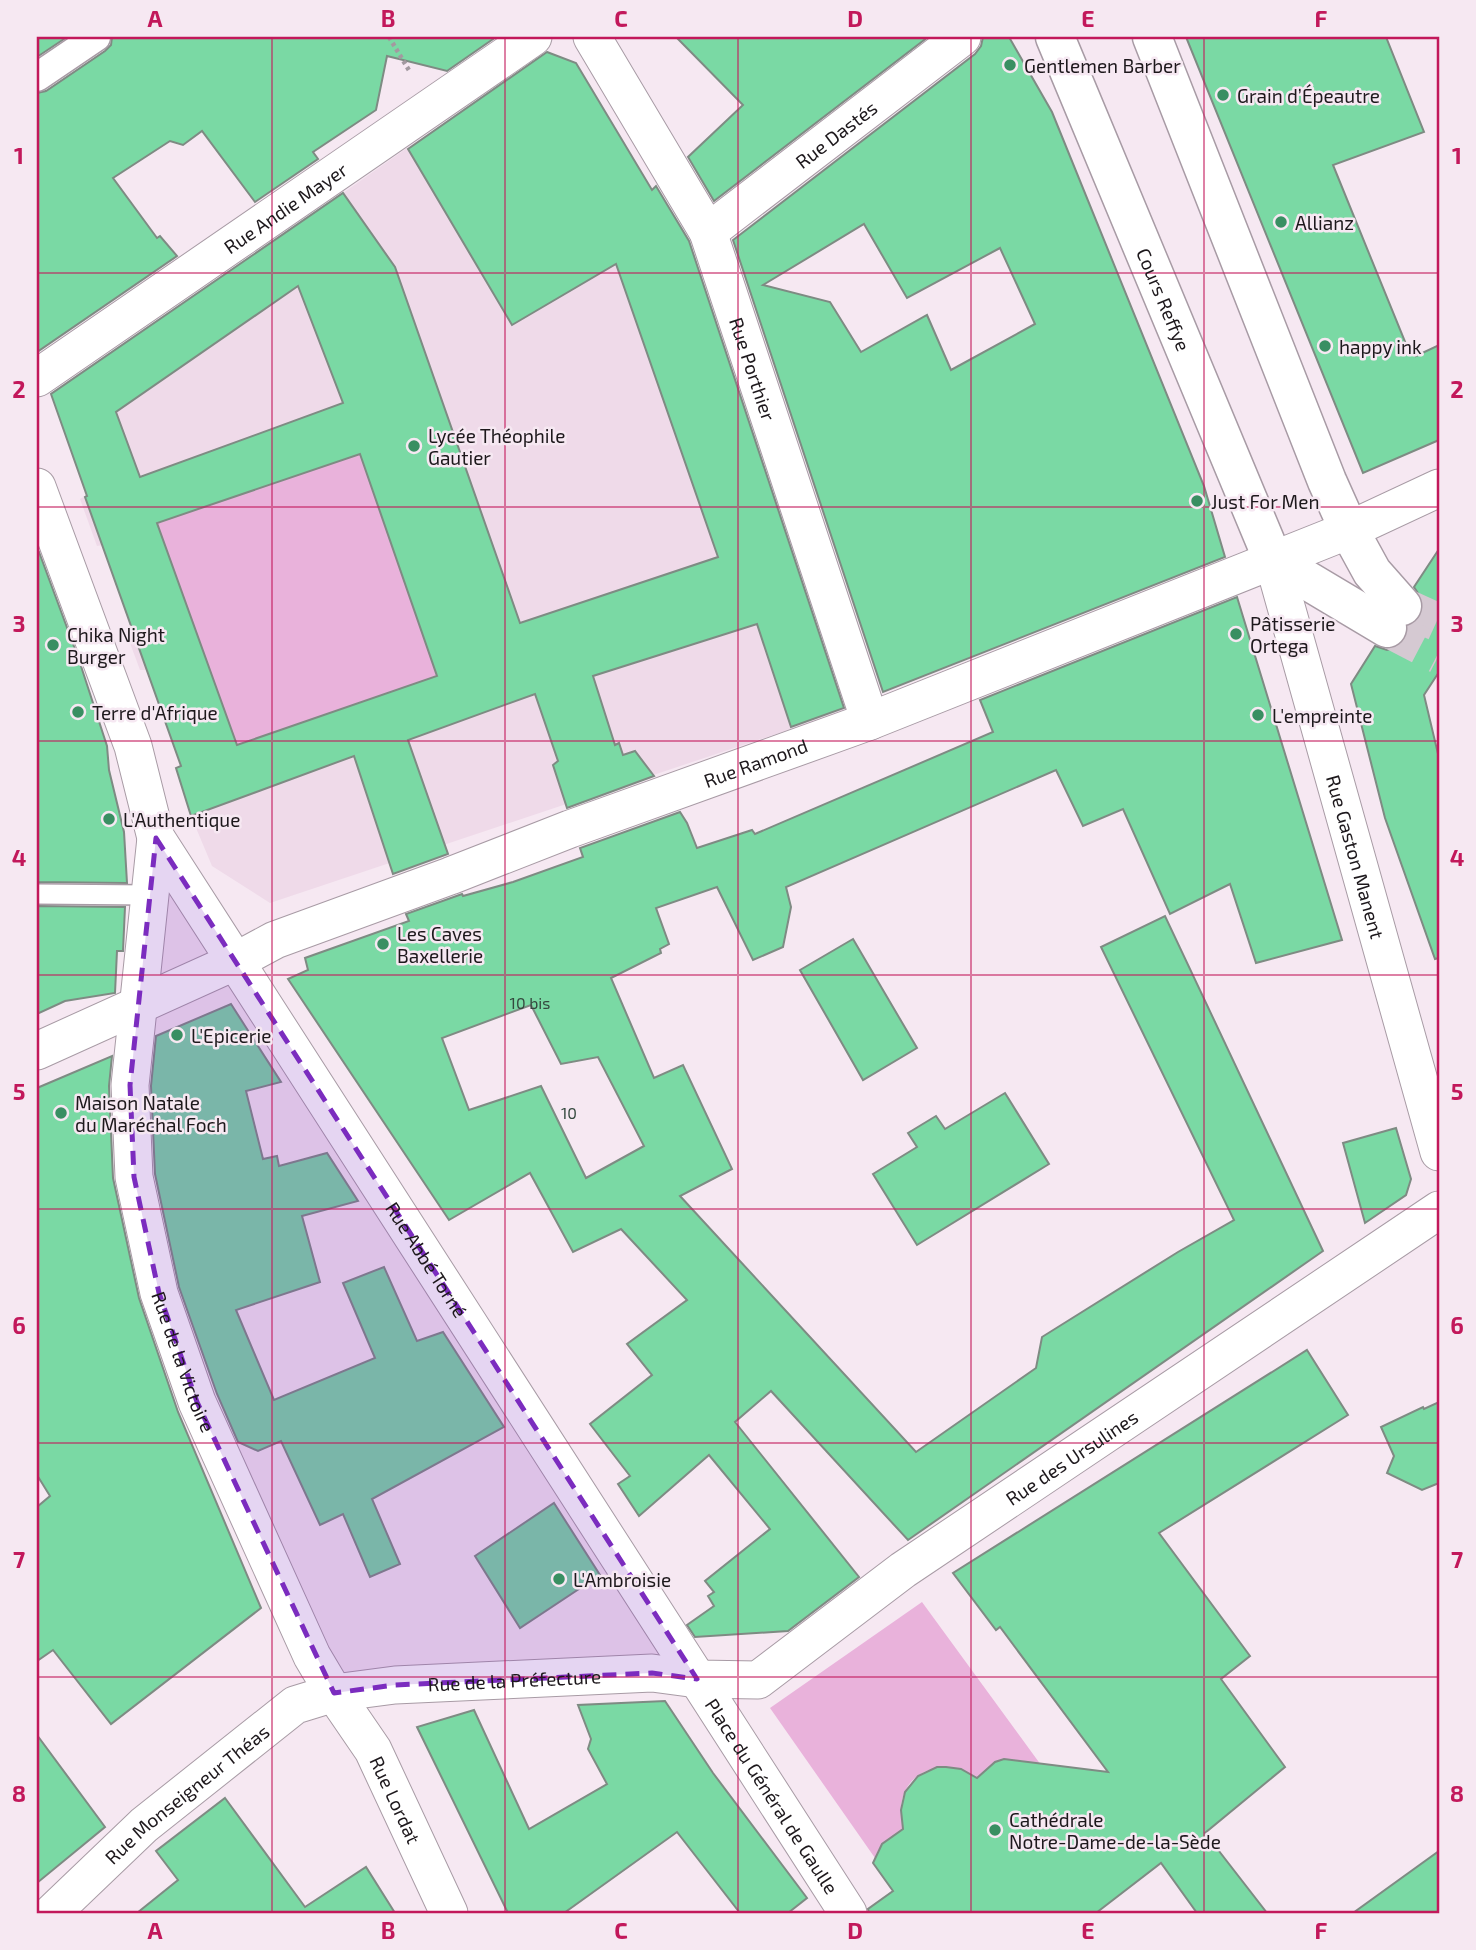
<svg xmlns="http://www.w3.org/2000/svg" width="1476" height="1950" font-family="'Exo 2',sans-serif">
	<style>
		.built { fill: #efdae9 }
		.green { fill: #e9b2db }
		.building { fill: #7ad9a4; stroke: #7e8b83; stroke-width: 2; fill-rule: evenodd }
		.lines { fill: none; stroke-linecap: round; stroke-linejoin: round }
		.tertiary-tunnel { stroke: #d5c9d2; stroke-width: 38; stroke-dasharray: 38 19; stroke-linecap: butt }
		.service-casing { stroke: #a89ba5; stroke-width: 22 }
		.pedestrian-casing { stroke: #a89ba5; stroke-width: 31 }
		.minor-casing { stroke: #a89ba5; stroke-width: 39 }
		.tertiary-casing { stroke: #a89ba5; stroke-width: 41 }
		.path { stroke: #a399a0; stroke-width: 4.5; stroke-dasharray: 3.5 3.5; stroke-linecap: butt }
		.service { stroke: #fff; stroke-width: 19 }
		.pedestrian { stroke: #fff; stroke-width: 28 }
		.minor { stroke: #fff; stroke-width: 37 }
		.tertiary { stroke: #fff; stroke-width: 38 }
		.marked { fill: #7b2cbf; fill-opacity: 0.2; stroke: #7b2cbf; stroke-width: 5; stroke-dasharray: 14 9; stroke-linejoin: round }
		.grid { fill: none; stroke: #c2185b; stroke-width: 2; stroke-opacity: 0.55 }
		.poi-dot { fill: #398f62; stroke: #f6e8f2; stroke-width: 2.5 }
		.labels { text-anchor: middle; dominant-baseline: central; stroke-width: 5; stroke-linejoin: round; paint-order: stroke }
		.number-label { font-size: 16px; fill: #34483e }
		.poi-label { font-size: 19px; fill: #1d181c; stroke: #f6e8f2; text-anchor: start }
		.street-label { font-size: 19px; fill: #1d181c; stroke: #f6e8f2 }
		.neatline { fill: none; stroke: #c2185b; stroke-width: 2.5 }
		.grid-label { font-size: 23px; text-anchor: middle; font-weight: bold; fill: #c2185b }
	</style>
	<rect width="100%" height="100%" fill="#f6e8f2"/>
	<!-- built -->
	<polygon class="built" points="549,53 576,63 692,257 835,669 851,709 270,903 212,866 191,816 176,768 181,765 147,670 140,670 130,643 136,640 103,545 97,546 80,499 87,495 53,397 407,148"/>
	<!-- green -->
	<g class="green">
		<polygon points="360,454 437,676 237,745 157,523"/>
		<path d="M922,1602l127,174 -6,14 -19,-29c-24,-3 -36,-3 -42,23 -27,-28 -78,-20 -81,24 -1,12 4,21 9,31 -18,-4 -30,2 -35,19l-105,-150z"/>
	</g>
	<!-- building -->
	<g class="building">
		<polygon points="37,37 67,37 37,57"/>
		<polygon points="112,37 496,37 447,71 387,56 376,110 313,152 318,159 255,202 202,131 183,145 170,141 113,178 157,238 160,236 177,256 37,352 37,93 46,91 105,51 111,45"/>
		<polygon points="676,37 928,37 714,201 688,157 743,105"/>
		<path d="M983,37h26l43,75 152,374 21,71 -342,135 -150,-452 242,-186 6,-8zM864,224l43,74 93,-50 35,76 -84,46 -24,-55 -66,37 -31,-50 -67,-17z"/>
		<polygon points="1186,37 1386,37 1424,132 1333,165 1410,354 1415,352 1416,356 1439,345 1439,440 1363,473"/>
		<path d="M547,52l29,11 76,127 4,-4 33,55 155,467 -53,19 -34,-103 -164,52 22,69 4,-2 4,12 12,-4 19,25 -87,32 -14,-43 5,-4 -23,-67 -127,46 40,114 -55,20 -39,-118 -163,60 -15,-48 5,-2 -96,-269 2,-1 -36,-102 292,-201 52,74 125,356 198,-66 -102,-293 -104,61 -104,-176zM298,286l45,117 -203,74 -24,-65zM360,454l77,222 -200,69 -80,-222z"/>
		<polygon points="1439,549 1439,672 1424,695 1439,758 1439,958 1435,959 1385,818 1351,684 1375,646 1387,650 1398,647 1406,639 1409,626 1417,622 1422,614 1423,601 1414,587"/>
		<polygon points="39,552 79,660 107,746 109,770 124,832 127,883 37,882 37,553"/>
		<path d="M1237,597l105,343 -86,23 -26,-79 -60,30 -47,-105 -40,17 -27,-56 -270,117 5,20 -8,40 -30,13 -36,-73 -61,21 13,36 -9,5 1,4 -50,25 43,100 29,-13 49,104 -52,27 236,256 120,-84 6,-31 136,-85 56,-32 -133,-273 64,-31 158,335 -415,289 -137,-149 -36,31 124,155 -71,54 -93,6 -8,-12 27,-19 -6,-10 6,-4 -9,-11 65,-52 -61,-74 -70,61 -21,-32 12,-8 -40,-52 62,-49 -25,-31 60,-44 -66,-71 -48,23 -43,-79 -81,47 -161,-241 20,-9 -3,-12 104,-37 -3,-7 56,-20 1,2 50,-14 70,-25 -3,-9 100,-36 7,11 10,25 55,-18 3,4 238,-102 -13,-32zM531,1005l30,59 37,-7 46,89 -58,32 -45,-92 -72,24 -27,-72z"/>
		<polygon points="37,906 125,907 123,951 117,951 115,993 65,1001 37,1014"/>
		<polygon points="853,939 917,1048 863,1080 800,970"/>
		<polygon points="231,1004 281,1082 246,1091 263,1159 277,1156 279,1166 327,1153 358,1201 302,1216 320,1282 236,1310 274,1400 375,1358 343,1283 384,1267 417,1341 443,1332 504,1427 372,1499 400,1564 370,1577 343,1514 320,1525 281,1441 258,1451 238,1442 217,1394 179,1287 155,1174 151,1086 156,1036"/>
		<polygon points="112,1056 109,1086 113,1178 139,1298 178,1412 261,1608 111,1724 53,1650 37,1661 37,1507 50,1496 37,1475 37,1088"/>
		<polygon points="1005,1093 1049,1164 917,1245 873,1174 917,1147 908,1133 936,1116 945,1129"/>
		<polygon points="1396,1128 1411,1179 1406,1195 1365,1223 1343,1143"/>
		<polygon points="1307,1350 1348,1415 1159,1533 1250,1656 1221,1679 1285,1767 1205,1833 1267,1913 1197,1913 1161,1863 1096,1913 869,1913 868,1909 893,1891 873,1863 882,1844 903,1829 901,1810 905,1792 918,1776 937,1767 946,1767 961,1769 977,1778 995,1762 1004,1759 1108,1772 1000,1627 996,1630 953,1573"/>
		<polygon points="1439,1402 1439,1483 1422,1490 1387,1473 1394,1456 1381,1427 1423,1407 1424,1409"/>
		<polygon points="554,1503 600,1575 520,1628 475,1556"/>
		<polygon points="665,1701 713,1773 807,1898 788,1913 740,1913 677,1832 564,1913 508,1913 417,1727 474,1710 529,1829 607,1784 588,1749 591,1739 578,1705"/>
		<polygon points="37,1735 105,1827 37,1883"/>
		<polygon points="225,1798 305,1907 366,1867 395,1913 137,1913 178,1880 156,1851"/>
		<polygon points="1439,1851 1439,1913 1353,1913"/>
	</g>
	<g class="lines">
		<!-- tertiary-tunnel -->
		<g class="tertiary-tunnel">
			<polyline points="1402,606 1439,623"/>
			<polyline points="1387,628 1439,655"/>
		</g>
		<!-- service casing -->
		<g class="service-casing">
			<polyline id="service" points="37,894 149,895"/>
		</g>
		<!-- pedestrian casing -->
		<g class="pedestrian-casing">
			<polyline id="pedestrian" points="37,77 96,37"/>
		</g>
		<!-- minor casing -->
		<g class="minor-casing">
			<g id="minor">
				<path id="s1" d="M592,37l116,195 162,489"/>
				<path id="s2" d="M708,232l254,-195"/>
				<path id="s3" d="M37,378l496,-341"/>
				<path id="s4" d="M37,487l96,259 23,92 692,1075"/>
				<path id="s5" d="M1273,560l166,592"/>
				<path id="s6" d="M156,838l-26,247 4,92 25,116 38,109 115,254 22,37 39,57 76,163"/>
				<path id="s7" d="M37,1051l199,-90 39,-21 175,-64 120,-47 300,-108 479,-191 90,-42"/>
				<path id="s8" d="M52,1913l92,-88 151,-120 39,-12 61,-8 257,-12 45,6 61,1 145,-110 536,-360"/>
			</g>
		</g>
		<!-- tertiary casing -->
		<g class="tertiary-casing">
			<g id="tertiary">
				<path id="s9" d="M1055,37l218,523 114,68"/>
				<polyline points="1152,37 1327,481 1349,530 1372,572 1402,606"/>
			</g>
		</g>
		<!-- path -->
		<polyline class="path" points="389,37 410,72"/>
		<!-- service -->
		<use href="#service" class="service"/>
		<!-- pedestrian -->
		<use href="#pedestrian" class="pedestrian"/>
		<!-- minor -->
		<use href="#minor" class="minor"/>
		<!-- tertiary -->
		<use href="#tertiary" class="tertiary"/>
	</g>
	<!-- marked area -->
	<path class="marked" d="M156,838l541,841 -45,-6 -257,12 -61,8 -137,-291 -38,-109 -25,-116 -4,-92z"/>
	<!-- grid -->
	<path class="grid" d="M272,37v1876M505,37v1876M738,37v1876M971,37v1876M1204,37v1876M37,273h1402M37,507h1402M37,741h1402M37,975h1402M37,1209h1402M37,1443h1402M37,1677h1402"/>
	<!-- markers -->
	<g class="poi-dot">
		<circle cx="1010" cy="65" r="7"/>
		<circle cx="1223" cy="95" r="7"/>
		<circle cx="1281" cy="222" r="7"/>
		<circle cx="1325" cy="346" r="7"/>
		<circle cx="414" cy="446" r="7"/>
		<circle cx="1197" cy="501" r="7"/>
		<circle cx="1236" cy="634" r="7"/>
		<circle cx="53" cy="645" r="7"/>
		<circle cx="78" cy="712" r="7"/>
		<circle cx="1258" cy="715" r="7"/>
		<circle cx="109" cy="819" r="7"/>
		<circle cx="383" cy="944" r="7"/>
		<circle cx="177" cy="1035" r="7"/>
		<circle cx="61" cy="1113" r="7"/>
		<circle cx="559" cy="1579" r="7"/>
		<circle cx="995" cy="1830" r="7"/>
	</g>
	<g class="labels">
		<!-- number labels -->
		<g class="number-label">
			<text x="530" y="1002">10 bis</text>
			<text x="569" y="1112">10</text>
		</g>
		<!-- poi labels -->
		<g class="poi-label">
			<text x="1024" y="65">Gentlemen Barber</text>
			<text x="1237" y="95">Grain d’Épeautre</text>
			<text x="1295" y="222">Allianz</text>
			<text x="1339" y="346">happy ink</text>
			<text x="428" y="435">Lycée Théophile<tspan x="428" dy="22">Gautier</tspan></text>
			<text x="1211" y="501">Just For Men</text>
			<text x="1250" y="623">Pâtisserie<tspan x="1250" dy="22">Ortega</tspan></text>
			<text x="67" y="634">Chika Night<tspan x="67" dy="22">Burger</tspan></text>
			<text x="92" y="712">Terre d'Afrique</text>
			<text x="1272" y="715">L'empreinte</text>
			<text x="123" y="819">L'Authentique</text>
			<text x="397" y="933">Les Caves<tspan x="397" dy="22">Baxellerie</tspan></text>
			<text x="191" y="1035">L'Epicerie</text>
			<text x="75" y="1102">Maison Natale<tspan x="75" dy="22">du Maréchal Foch</tspan></text>
			<text x="573" y="1579">L'Ambroisie</text>
			<text x="1009" y="1819">Cathédrale<tspan x="1009" dy="22">Notre-Dame-de-la-Sède</tspan></text>
		</g>
		<!-- street labels -->
		<g class="street-label">
			<text stroke="none"><textPath href="#s2" startOffset="161">Rue Dastés</textPath></text>
			<text stroke="none"><textPath href="#s3" startOffset="301">Rue Andie Mayer</textPath></text>
			<text stroke="none"><textPath href="#s9" startOffset="284">Cours Reffye</textPath></text>
			<text stroke="none"><textPath href="#s1" startOffset="371">Rue Porthier</textPath></text>
			<text stroke="none"><textPath href="#s7" startOffset="775">Rue Ramond</textPath></text>
			<text stroke="none"><textPath href="#s5" startOffset="308">Rue Gaston Manent</textPath></text>
			<text stroke="none"><textPath href="#s4" startOffset="872">Rue Abbé Torné</textPath></text>
			<text stroke="none"><textPath href="#s6" startOffset="532">Rue de la Victoire</textPath></text>
			<text stroke="none"><textPath href="#s8" startOffset="1171">Rue des Ursulines</textPath></text>
			<text stroke="none"><textPath href="#s8" startOffset="542">Rue de la Préfecture</textPath></text>
			<text stroke="none"><textPath href="#s8" startOffset="180">Rue Monseigneur Théas</textPath></text>
			<text stroke="none"><textPath href="#s4" startOffset="1510">Place du Général de Gaulle</textPath></text>
			<text stroke="none"><textPath href="#s6" startOffset="1020">Rue Lordat</textPath></text>
		</g>
	</g>
	<!-- border -->
	<rect width="1476" height="1950" fill="none" stroke="#f6e8f2" stroke-width="77"/>
	<rect x="38" y="38" width="1400" height="1874" class="neatline"/>
	<g class="grid-label">
		<text x="155" y="27">A</text>
		<text x="388" y="27">B</text>
		<text x="621" y="27">C</text>
		<text x="855" y="27">D</text>
		<text x="1088" y="27">E</text>
		<text x="1321" y="27">F</text>
		<text x="19" y="164">1</text>
		<text x="1457" y="164">1</text>
		<text x="19" y="398">2</text>
		<text x="1457" y="398">2</text>
		<text x="19" y="632">3</text>
		<text x="1457" y="632">3</text>
		<text x="19" y="866">4</text>
		<text x="1457" y="866">4</text>
		<text x="19" y="1100">5</text>
		<text x="1457" y="1100">5</text>
		<text x="19" y="1334">6</text>
		<text x="1457" y="1334">6</text>
		<text x="19" y="1568">7</text>
		<text x="1457" y="1568">7</text>
		<text x="19" y="1802">8</text>
		<text x="1457" y="1802">8</text>
		<text x="155" y="1939">A</text>
		<text x="388" y="1939">B</text>
		<text x="621" y="1939">C</text>
		<text x="855" y="1939">D</text>
		<text x="1088" y="1939">E</text>
		<text x="1321" y="1939">F</text>
	</g>
</svg>
